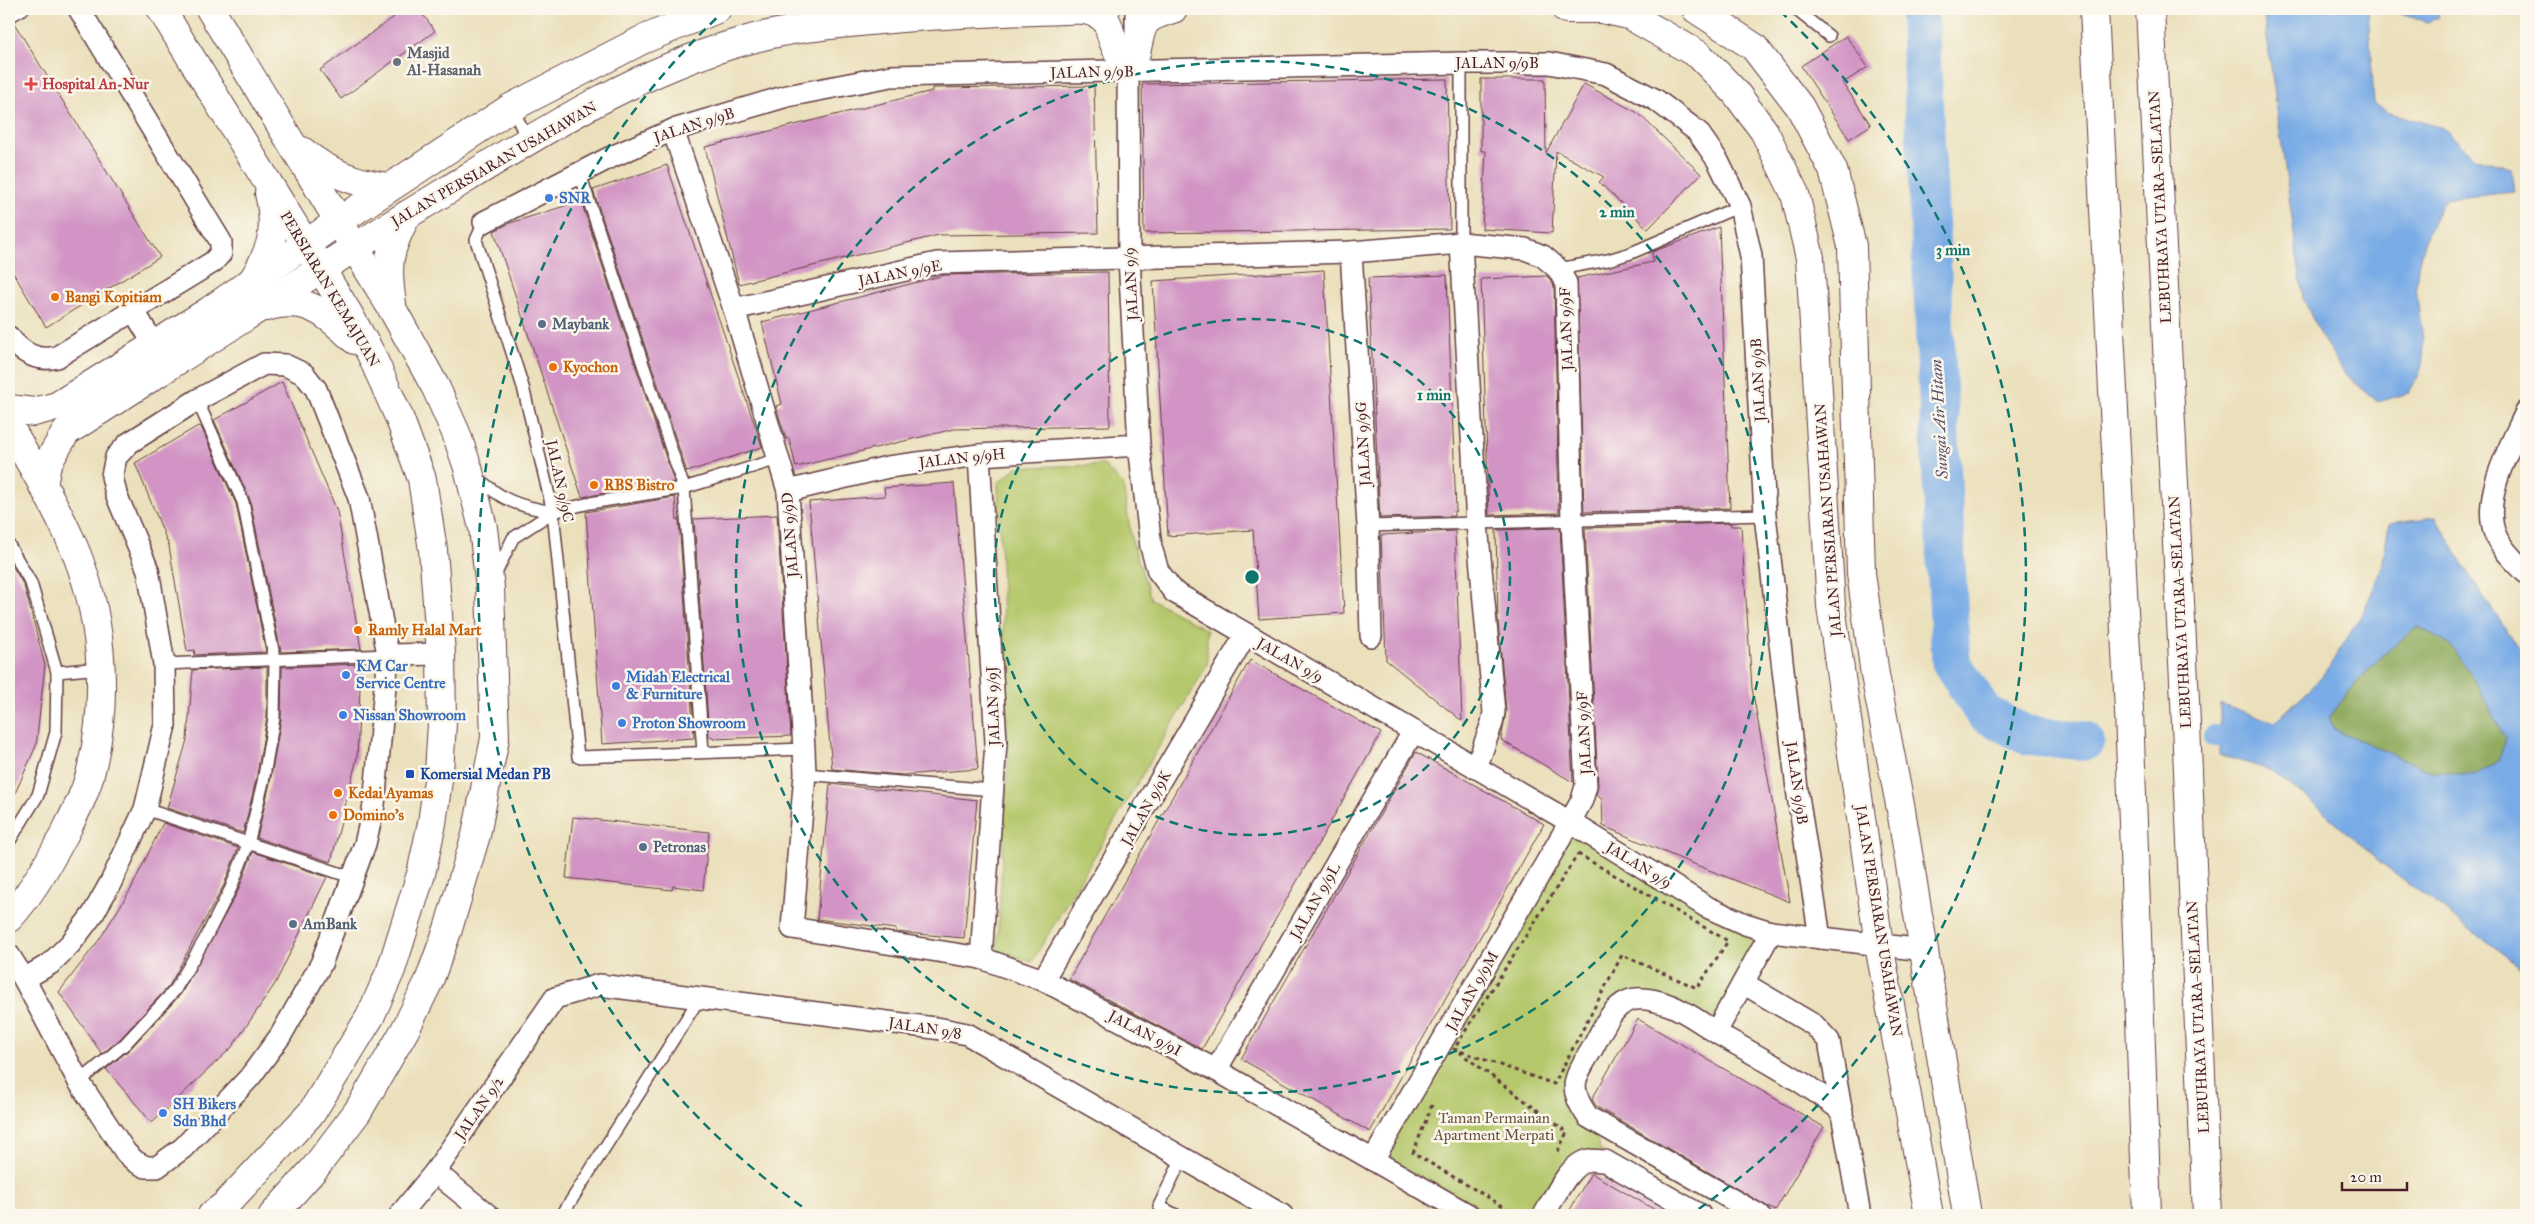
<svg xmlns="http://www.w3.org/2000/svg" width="2535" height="1224" font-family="'IM FELL Great Primer',serif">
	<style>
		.green { fill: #b5c86c; stroke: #80744c }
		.forest { fill: #90ac60; stroke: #6d6646 }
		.water { fill: #79ace6; stroke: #626688; fill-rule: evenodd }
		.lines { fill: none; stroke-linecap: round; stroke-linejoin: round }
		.canal { stroke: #79ace6; stroke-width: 22 }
		.river { stroke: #79ace6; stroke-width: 39 }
		.building { fill: #d194c4 }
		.lane-casing { stroke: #623c41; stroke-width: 14 }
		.street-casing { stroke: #623c41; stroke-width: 24 }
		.secondary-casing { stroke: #623c41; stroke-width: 30 }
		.highway-casing { stroke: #623c41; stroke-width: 30 }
		.path { stroke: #623c41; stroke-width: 3; stroke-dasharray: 4 4; stroke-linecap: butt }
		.lane { stroke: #fff; stroke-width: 11 }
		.street { stroke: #fff; stroke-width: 21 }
		.secondary { stroke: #fff; stroke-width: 28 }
		.highway { stroke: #fff; stroke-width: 28 }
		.ring { fill: none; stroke: #0f766e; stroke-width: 2.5; stroke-dasharray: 9 6 }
		.worship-dot { fill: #6b7280; stroke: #fbf7ec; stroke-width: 2 }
		.health-dot { fill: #e0444e; stroke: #fbf7ec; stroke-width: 2 }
		.shop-dot { fill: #3f7fe0; stroke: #fbf7ec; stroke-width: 2 }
		.food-dot { fill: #e8710a; stroke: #fbf7ec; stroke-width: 2 }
		.service-dot { fill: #5c6f8a; stroke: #fbf7ec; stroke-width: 2 }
		.transit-dot { fill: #1a4fb4; stroke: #fbf7ec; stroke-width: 2 }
		.labels { text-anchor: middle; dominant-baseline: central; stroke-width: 5; stroke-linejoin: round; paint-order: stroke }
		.worship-label { font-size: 15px; font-weight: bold; fill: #5b616d; stroke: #fbf7ec; text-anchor: start }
		.street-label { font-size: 15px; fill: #4a1f2b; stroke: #fbf7ec }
		.health-label { font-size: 15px; font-weight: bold; fill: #be3a42; stroke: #fbf7ec; text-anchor: start }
		.shop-label { font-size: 15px; font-weight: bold; fill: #366cbe; stroke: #fbf7ec; text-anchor: start }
		.food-label { font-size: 15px; font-weight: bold; fill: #c56008; stroke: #fbf7ec; text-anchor: start }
		.service-label { font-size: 15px; font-weight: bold; fill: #4e5e75; stroke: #fbf7ec; text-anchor: start }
		.transit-label { font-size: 15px; font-weight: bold; fill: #164399; stroke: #fbf7ec; text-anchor: start }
		.park-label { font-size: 15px; fill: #6a523e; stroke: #fbf7ec }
		.water-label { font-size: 16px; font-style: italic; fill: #5a506c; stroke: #fbf7ec }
		.centre { fill: #0f766e; stroke: #fbf7ec; stroke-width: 2.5 }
		.ring-label { font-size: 15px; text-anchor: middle; font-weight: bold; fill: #0f766e; stroke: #fbf7ec; stroke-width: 5; stroke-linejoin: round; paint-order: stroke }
	</style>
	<rect width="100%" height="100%" fill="#fbf7ec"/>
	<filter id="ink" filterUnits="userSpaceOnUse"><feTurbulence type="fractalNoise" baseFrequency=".02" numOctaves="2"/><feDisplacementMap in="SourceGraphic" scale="10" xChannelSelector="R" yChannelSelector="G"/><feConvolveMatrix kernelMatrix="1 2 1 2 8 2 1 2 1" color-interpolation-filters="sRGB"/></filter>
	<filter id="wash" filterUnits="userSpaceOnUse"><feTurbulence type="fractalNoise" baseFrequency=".0096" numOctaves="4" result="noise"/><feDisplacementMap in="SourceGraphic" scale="20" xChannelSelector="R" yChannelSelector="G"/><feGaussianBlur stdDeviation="1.12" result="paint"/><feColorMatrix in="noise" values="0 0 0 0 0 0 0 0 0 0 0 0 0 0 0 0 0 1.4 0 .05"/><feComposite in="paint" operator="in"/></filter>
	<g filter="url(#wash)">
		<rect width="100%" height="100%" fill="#ebe0bc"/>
		<!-- green -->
		<g class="green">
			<polygon points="1104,465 1123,485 1132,541 1151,599 1207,630 1207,665 1032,962 997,951 1008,758 998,483 1017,467"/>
			<polygon points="1570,822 1771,932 1716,1032 1628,1001 1580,1070 1588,1117 1605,1161 1588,1160 1544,1215 1469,1215 1373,1160"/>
		</g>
		<!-- forest -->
		<path class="forest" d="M2419,626l28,16 21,27 37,69 -6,23 -25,14 -41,-3 -99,-43 -5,-11c26,-35 53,-67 90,-92z"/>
		<!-- water -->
		<g class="water">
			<path d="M2263,9h105l6,95 16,9 54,15 29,29 38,11 3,24 -69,7c-13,21 -27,53 -28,79 -3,30 12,62 4,91 -2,8 -9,17 -12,24l-31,9 -32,-27 -27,-42 -16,-35z"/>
			<polygon points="2392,9 2436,9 2439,17 2427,22 2400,14"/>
			<path d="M2435,517l44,73 47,69v312l-146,-109 -76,-67 -37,-26 -47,-14v-51l55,18 49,-47 40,-64 18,-43 7,-45zM2419,627l28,15 21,27 37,69 -6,23 -25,14 -41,-3 -99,-43 -5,-11c25,-35 54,-68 90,-91z"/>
		</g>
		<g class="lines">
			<!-- canal -->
			<polyline class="canal" points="2214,736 2250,739"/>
			<!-- river -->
			<polyline class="river" points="1919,9 1951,662 1984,713 2026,735 2085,741"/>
		</g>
		<g id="blocks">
			<!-- building -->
			<g class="building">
				<polygon points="405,9 419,9 435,31 341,99 320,70"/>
				<polygon points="14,23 160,257 46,327 9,266 9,24"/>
				<polygon points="1846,36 1868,67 1843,83 1871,125 1849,139 1801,66"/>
				<polygon points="1447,79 1450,229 1144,233 1142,84"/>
				<polygon points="1481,79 1545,79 1546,153 1584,84 1638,113 1701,174 1648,229 1599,182 1604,177 1556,151 1552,233 1482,229 1486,151 1481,151"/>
				<polygon points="1094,86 1098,233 939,235 739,284 705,147 932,91 932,88"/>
				<polygon points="667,165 762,447 687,472 593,190"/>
				<polygon points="581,201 674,482 582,497 494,231 510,223"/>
				<polygon points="1719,227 1730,508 1584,512 1577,278 1653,262 1652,252"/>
				<polygon points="1324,270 1344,613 1259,619 1253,530 1168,536 1153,281"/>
				<polygon points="1108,272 1110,426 954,429 796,467 789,438 786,439 776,406 782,404 762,322 945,275"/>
				<polygon points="1447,275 1456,511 1454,511 1454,516 1380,518 1368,278"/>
				<polygon points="1547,276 1554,286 1559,513 1489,515 1481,279"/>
				<polygon points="282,382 337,511 361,649 281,652 250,500 214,420"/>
				<polygon points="198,426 201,427 236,504 266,652 194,655 195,650 187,651 169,546 135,463"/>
				<polygon points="954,483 978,769 903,775 832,769 809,502 885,496 884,488"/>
				<polygon points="675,497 677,520 679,520 694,738 602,744 586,512"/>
				<polygon points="777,515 791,736 713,739 713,737 709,737 694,519"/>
				<polygon points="1731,523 1731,526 1741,526 1752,688 1790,902 1681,859 1603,826 1602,799 1596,795 1598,785 1585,528"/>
				<polygon points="1560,528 1573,782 1501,740 1506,711 1498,620 1496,530"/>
				<polygon points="1455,531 1462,721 1386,660 1381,535"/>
				<polygon points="9,560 24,586 45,665 36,746 9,807"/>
				<polygon points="1250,660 1381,733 1202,1049 1069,979"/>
				<polygon points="361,664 357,758 331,862 257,838 270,783 281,719 282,667"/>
				<polygon points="267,667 267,717 256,780 243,833 167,808 187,740 193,670"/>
				<polygon points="1416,752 1544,824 1370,1132 1241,1059"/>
				<polygon points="830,784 977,800 964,938 896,932 896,929 817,919"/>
				<polygon points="573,817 709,832 703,890 673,886 672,890 566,878"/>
				<polygon points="163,823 238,848 224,885 169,986 120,1039 102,1054 59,992 99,940 131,889"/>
				<polygon points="253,852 327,877 275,984 232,1047 152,1123 106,1069 130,1049 181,994 238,891"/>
				<polygon points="1638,1019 1824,1127 1775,1211 1597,1107 1592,1099"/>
				<polygon points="1591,1173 1664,1215 1567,1215"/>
			</g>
		</g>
	</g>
	<g filter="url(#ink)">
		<use href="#blocks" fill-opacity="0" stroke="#623c41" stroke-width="1"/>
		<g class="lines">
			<!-- lane casing -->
			<g class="lane-casing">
				<g id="lane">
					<polyline points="1795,9 1829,36"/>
					<polyline points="9,17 23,9"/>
					<polyline points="1461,63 1461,243"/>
					<polyline points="512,107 528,141"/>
					<polyline points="580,174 684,488 703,752"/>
					<polyline points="484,222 476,240 523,387 553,512 578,757 804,749"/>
					<polyline points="1558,269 1608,260 1631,253 1740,206"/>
					<path d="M476,476c26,25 42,30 77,36"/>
					<polyline points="1368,526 1765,515"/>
					<polyline points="9,545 31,583 57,672 56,732 38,795 9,842"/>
					<polyline points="496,573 513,538 553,512 590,503 684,488 778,459"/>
					<polyline points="164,664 388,655"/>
					<polyline points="57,672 100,668"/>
					<polyline points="805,774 993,790"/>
					<polyline points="145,809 354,878"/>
					<polyline points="79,1082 125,1044 175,990 206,937 231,888 248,844 263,782 274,718 275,660 243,502 197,400"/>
					<polyline points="562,1215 699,999"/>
					<polyline points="1176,1215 1159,1206 1182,1158"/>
				</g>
			</g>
			<!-- street casing -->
			<g class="street-casing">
				<g id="street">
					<polyline points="1136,9 1136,53 1128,71 1129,257 1139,445 1151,547 1158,571 1174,592 1570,822 1707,907 1745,924 1771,932 1924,950"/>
					<polyline points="673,130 734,309 788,491 804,749 805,774 792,928 981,958 1043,980 1216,1070 1469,1215"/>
					<polyline points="484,222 609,158 673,130 787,96 891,76 1461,63 1549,63 1606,74 1656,100 1698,132 1718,161 1740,206 1751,256 1765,515 1797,789 1820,938"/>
					<polyline points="1461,243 1477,524 1494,712 1492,723 1476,768"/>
					<polyline points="1351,252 1368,526 1371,636"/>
					<polyline points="734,309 937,263 1351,252 1461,243 1525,249 1543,256 1558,269 1566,283 1572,522 1586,786 1582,800 1570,822 1373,1160"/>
					<polyline points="134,311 162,358"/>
					<path d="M9,337c13,16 28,25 48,20l156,-95 8,-9v-11l-142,-233"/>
					<path d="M2526,412c-15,33 -45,85 -31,122 6,15 20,27 31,39"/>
					<polyline points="979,455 996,742 981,958"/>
					<polyline points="788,491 888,467 979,455 1139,445"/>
					<polyline points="388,655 441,654"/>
					<polyline points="9,955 24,979 79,1082 126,1153 136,1162 146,1167 157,1167 183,1148 250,1077 281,1035 321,964 365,844 374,805 388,655 359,498 316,389 304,374 285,365 264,364 197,400 129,443 116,457 112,476 116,494 148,570 164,664 165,725 145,809 111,882 93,914 71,943 50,964 24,979"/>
					<polyline points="1043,980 1246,634"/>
					<polyline points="1743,983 1814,1025 1829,1041 1860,1215"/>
					<polyline points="1716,1032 1771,932"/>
					<polyline points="1216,1070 1413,732"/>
					<polyline points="435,1172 488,1215"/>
					<polyline points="400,1215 435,1172 555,998 599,985 942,1029 967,1034 1282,1215"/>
					<path d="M1544,1215c9,-15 25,-52 45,-55 5,0 11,1 16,1l95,54"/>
					<path d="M1759,1215l-171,-98c-21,-31 -14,-38 4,-68 9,-16 18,-41 36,-48 12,-5 30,0 41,4 19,7 36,21 53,31 41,23 83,46 120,75"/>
				</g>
			</g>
			<!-- secondary casing -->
			<g class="secondary-casing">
				<g id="secondary">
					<polyline points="161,9 348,313 371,354 399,417 422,479 433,550 441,654 442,723 439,773 432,823 421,874 391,970 370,1017 312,1112 225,1205 212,1215"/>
					<polyline points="210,9 394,312 436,388 456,433 468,468 483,528 490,588 495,738 476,835 448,929 429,981 405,1030 358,1111 315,1168 273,1215"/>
					<path d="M1080,9c36,7 24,17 38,43"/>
					<polyline points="1566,9 1602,9 1629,15 1699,55 1735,92 1764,131 1795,194 1810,258 1831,606 1879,945 1929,1215"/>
					<polyline points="1696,9 1754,47 1800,107 1833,170 1852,246 1861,573 1875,675 1901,810 1967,1215"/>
					<path d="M1136,53c7,-32 5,-34 37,-44"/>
					<path d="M302,151c26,22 54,33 88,36"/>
					<path d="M254,278c19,-31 23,-49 15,-85"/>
					<path d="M392,304c-6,-40 -4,-54 15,-89"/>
					<path d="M266,307c42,-12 59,6 89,33"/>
					<polyline points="9,409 34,412 57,406 209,311 339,221 512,107 642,40 717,9"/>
					<path d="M9,426c22,38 45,76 63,117 30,68 37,150 20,223 -5,24 -16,45 -27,67 -14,26 -36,64 -56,85"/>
					<path d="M43,486l4,-22 19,-32c128,-82 255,-165 385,-244 92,-57 188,-118 293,-147 41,-12 83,-16 125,-20 79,-8 158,-10 237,-12"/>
				</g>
			</g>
			<!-- highway casing -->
			<g class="highway-casing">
				<g id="highway">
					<polyline points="2094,9 2129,711 2147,1215"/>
					<polyline points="2150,9 2185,701 2207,1215"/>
				</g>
			</g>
			<!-- path -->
			<g class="path">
				<polyline points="9,378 13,386"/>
				<polygon points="1578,854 1728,941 1697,988 1622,955 1554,1084 1454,1049"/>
				<polyline points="1459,1052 1567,1132 1556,1155"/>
				<polyline points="1432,1105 1413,1153 1518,1215"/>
			</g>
			<!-- lane -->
			<use href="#lane" class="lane"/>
			<!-- street -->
			<use href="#street" class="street"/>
			<!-- secondary -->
			<use href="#secondary" class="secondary"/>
			<!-- highway -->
			<use href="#highway" class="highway"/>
		</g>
	</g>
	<!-- distance rings -->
	<g class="ring">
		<circle cx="1252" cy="577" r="258"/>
		<circle cx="1252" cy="577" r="516"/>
		<path d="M814 1215A774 774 0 0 1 724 11M1780 11A774 774 0 0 1 1690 1215"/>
	</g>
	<!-- markers -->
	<circle class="worship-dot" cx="397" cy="62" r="5"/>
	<path class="health-dot" d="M28.5 76.5h5v5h5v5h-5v5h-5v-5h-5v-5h5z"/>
	<g class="shop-dot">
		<circle cx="549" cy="198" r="5"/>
		<circle cx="346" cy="675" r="5"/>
		<circle cx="616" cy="686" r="5"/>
		<circle cx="343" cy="715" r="5"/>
		<circle cx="622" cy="723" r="5"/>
		<circle cx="163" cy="1113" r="5"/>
	</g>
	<g class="food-dot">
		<circle cx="55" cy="297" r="5"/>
		<circle cx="553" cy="367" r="5"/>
		<circle cx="594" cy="485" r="5"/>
		<circle cx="358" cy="630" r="5"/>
		<circle cx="338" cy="793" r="5"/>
		<circle cx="333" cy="815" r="5"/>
	</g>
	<g class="service-dot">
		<circle cx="542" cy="324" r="5"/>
		<circle cx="643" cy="847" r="5"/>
		<circle cx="293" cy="924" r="5"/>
	</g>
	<rect class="transit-dot" x="405" y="769" width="10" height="10" rx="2.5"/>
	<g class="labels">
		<!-- worship labels -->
		<g class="worship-label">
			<text x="407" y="53">Masjid<tspan x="407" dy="17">Al-Hasanah</tspan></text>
		</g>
		<!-- street labels -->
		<g class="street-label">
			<text x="1497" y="63">JALAN 9/9B</text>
			<text transform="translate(1092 72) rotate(-1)">JALAN 9/9B</text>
			<text transform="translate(694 125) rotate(-18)">JALAN 9/9B</text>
			<text transform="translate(494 164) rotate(-30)">JALAN PERSIARAN USAHAWAN</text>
			<text transform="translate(2160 207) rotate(-93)">LEBUHRAYA UTARA–SELATAN</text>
			<text transform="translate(900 273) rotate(-11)">JALAN 9/9E</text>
			<text transform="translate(1131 284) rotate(-93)">JALAN 9/9</text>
			<text transform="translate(330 289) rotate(59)">PERSIARAN KEMAJUAN</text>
			<text transform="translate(1566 329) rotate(-92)">JALAN 9/9F</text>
			<text transform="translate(1758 380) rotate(-93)">JALAN 9/9B</text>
			<text transform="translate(1363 444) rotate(-93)">JALAN 9/9G</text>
			<text transform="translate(962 458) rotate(-6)">JALAN 9/9H</text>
			<text transform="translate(560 481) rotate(78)">JALAN 9/9C</text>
			<text transform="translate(1828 520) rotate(-94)">JALAN PERSIARAN USAHAWAN</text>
			<text transform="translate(790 535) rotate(-94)">JALAN 9/9D</text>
			<text transform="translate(2180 612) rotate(-93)">LEBUHRAYA UTARA–SELATAN</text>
			<text transform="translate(1290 660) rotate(30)">JALAN 9/9</text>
			<text transform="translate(993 706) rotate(-92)">JALAN 9/9J</text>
			<text transform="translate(1584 733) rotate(-93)">JALAN 9/9F</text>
			<text transform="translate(1797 783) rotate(82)">JALAN 9/9B</text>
			<text transform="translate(1146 808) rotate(-60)">JALAN 9/9K</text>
			<text transform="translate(1639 865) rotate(32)">JALAN 9/9</text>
			<text transform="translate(1315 901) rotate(-60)">JALAN 9/9L</text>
			<text transform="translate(1879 921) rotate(81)">JALAN PERSIARAN USAHAWAN</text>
			<text transform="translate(1472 991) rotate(-60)">JALAN 9/9M</text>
			<text transform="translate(2198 1017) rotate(-93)">LEBUHRAYA UTARA–SELATAN</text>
			<text transform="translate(925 1028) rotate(9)">JALAN 9/8</text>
			<text transform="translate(1145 1033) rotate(28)">JALAN 9/9I</text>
			<text transform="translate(479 1108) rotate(-55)">JALAN 9/2</text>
		</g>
		<!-- health labels -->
		<g class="health-label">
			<text x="42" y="84">Hospital An-Nur</text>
		</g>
		<!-- shop labels -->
		<g class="shop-label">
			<text x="559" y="198">SNR</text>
			<text x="356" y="666">KM Car<tspan x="356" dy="17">Service Centre</tspan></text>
			<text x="626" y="677">Midah Electrical<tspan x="626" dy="17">&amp; Furniture</tspan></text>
			<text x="353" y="715">Nissan Showroom</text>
			<text x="632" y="723">Proton Showroom</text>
			<text x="173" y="1104">SH Bikers<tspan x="173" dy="17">Sdn Bhd</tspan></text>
		</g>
		<!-- food labels -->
		<g class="food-label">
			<text x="65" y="297">Bangi Kopitiam</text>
			<text x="563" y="367">Kyochon</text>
			<text x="604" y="485">RBS Bistro</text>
			<text x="368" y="630">Ramly Halal Mart</text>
			<text x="348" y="793">Kedai Ayamas</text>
			<text x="343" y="815">Domino's</text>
		</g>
		<!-- service labels -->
		<g class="service-label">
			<text x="552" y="324">Maybank</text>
			<text x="653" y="847">Petronas</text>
			<text x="303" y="924">AmBank</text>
		</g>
		<!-- transit labels -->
		<g class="transit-label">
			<text x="420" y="774">Komersial Medan PB</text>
		</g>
		<!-- park labels -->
		<g class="park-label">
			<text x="1494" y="1118">Taman Permainan<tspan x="1494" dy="17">Apartment Merpati</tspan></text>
		</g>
		<!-- water labels -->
		<g class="water-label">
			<text transform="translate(1939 419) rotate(-93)">Sungai Air Hitam</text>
		</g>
	</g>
	<circle cx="1252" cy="577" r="8" class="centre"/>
	<g class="ring-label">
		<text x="1617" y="217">2 min</text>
		<text x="1953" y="255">3 min</text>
		<text x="1434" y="400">1 min</text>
	</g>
	<!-- margin -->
	<rect width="2535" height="1224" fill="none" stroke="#fbf7ec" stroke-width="30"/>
	<!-- scale -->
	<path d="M2342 1182v8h65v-8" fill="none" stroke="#4a1f2b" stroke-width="2.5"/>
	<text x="2350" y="1182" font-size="15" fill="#4a1f2b" stroke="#fbf7ec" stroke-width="4" paint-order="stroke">20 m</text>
</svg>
